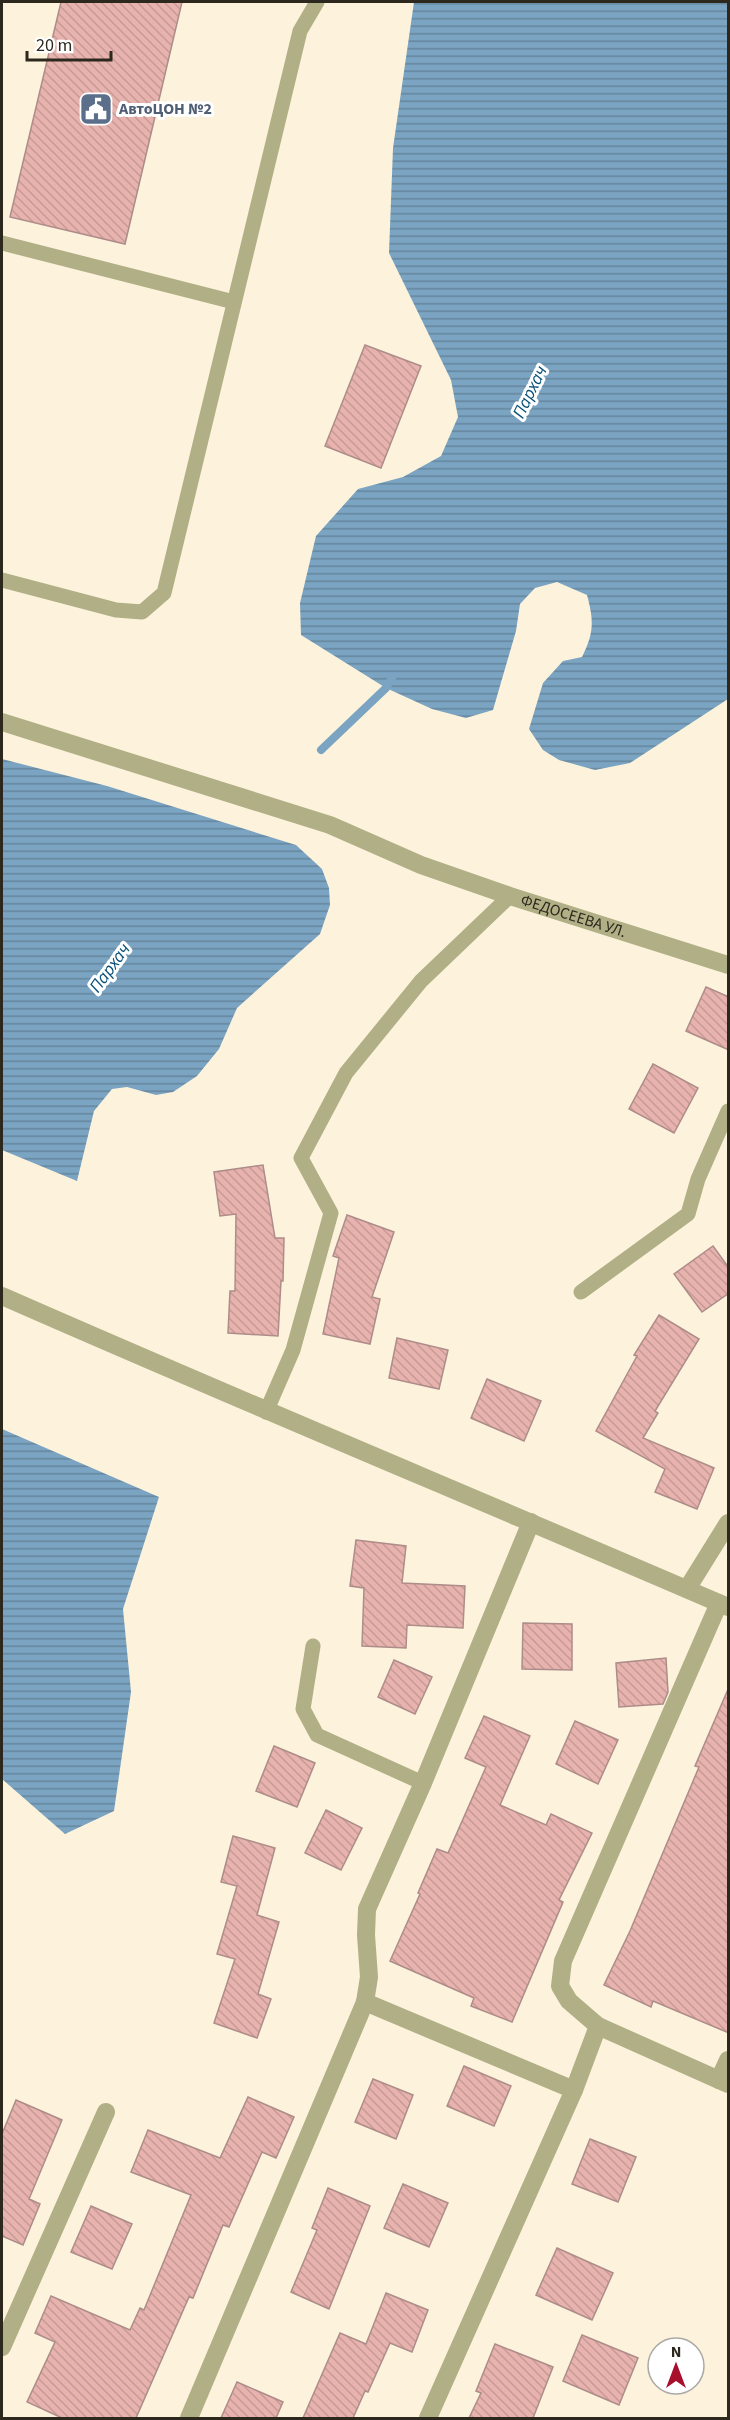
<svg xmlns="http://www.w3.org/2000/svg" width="730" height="2420" font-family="'Source Sans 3',sans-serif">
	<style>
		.water { fill: url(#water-rules) }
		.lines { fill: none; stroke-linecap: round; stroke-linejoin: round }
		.stream { stroke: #7ba4c2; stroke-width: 8 }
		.building { fill: url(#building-back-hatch); stroke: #ad8c89; stroke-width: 1.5 }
		.service { stroke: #b1af86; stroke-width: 15 }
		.minor { stroke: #b1af86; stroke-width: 18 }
		.tertiary { stroke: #b1af86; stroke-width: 18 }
		.labels { text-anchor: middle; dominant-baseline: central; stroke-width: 6; stroke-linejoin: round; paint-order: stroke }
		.service-label { font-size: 16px; font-weight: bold; fill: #4e5e75; stroke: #fff; text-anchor: start }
		.street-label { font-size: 16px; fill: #2c281d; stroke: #fff }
		.water-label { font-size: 18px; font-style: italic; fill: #075179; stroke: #fff }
	</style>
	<defs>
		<pattern id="water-rules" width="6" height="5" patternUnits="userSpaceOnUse" patternTransform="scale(1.5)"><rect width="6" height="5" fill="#7ba4c2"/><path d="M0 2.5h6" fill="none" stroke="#65869d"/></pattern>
		<pattern id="building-back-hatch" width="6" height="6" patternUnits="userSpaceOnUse" patternTransform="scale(1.5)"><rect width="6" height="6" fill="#e8b3ae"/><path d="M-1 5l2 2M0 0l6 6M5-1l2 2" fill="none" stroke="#c79a95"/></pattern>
	</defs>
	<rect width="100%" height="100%" fill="#fdf3dc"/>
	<!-- water -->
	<g class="water">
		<path d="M414,2h314v697l-98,64 -35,7 -36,-10 -16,-10 -14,-21 14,-46 20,-22 19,-4c12,-24 12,-36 5,-62l-30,-13 -22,6 -15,16 -4,27 -23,79 -27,8 -34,-9 -46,-21 -85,-53 -1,-32 16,-67 42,-47 45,-12 38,-21 17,-39 -7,-37 -62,-127 4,-105z"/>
		<polygon points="2,759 107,786 296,845 322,869 329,888 330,905 320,934 237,1008 219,1049 197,1076 173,1092 156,1095 127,1087 112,1089 94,1111 77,1181 2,1150"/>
		<polygon points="2,1429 159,1497 123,1609 131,1692 114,1811 65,1834 2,1779"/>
	</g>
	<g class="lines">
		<!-- stream -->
		<polyline class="stream" points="321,750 386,688 392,678"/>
	</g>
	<!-- building -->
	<g class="building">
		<polygon points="61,2 182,2 125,244 10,217"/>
		<polygon points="365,345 421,366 381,468 325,446"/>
		<polygon points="706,987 729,997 729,1050 686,1031"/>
		<polygon points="653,1064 698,1088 674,1133 629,1109"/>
		<polygon points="263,1165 275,1238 284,1238 283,1281 281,1281 278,1336 228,1333 230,1291 235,1291 236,1214 220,1216 214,1172"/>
		<polygon points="347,1215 394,1232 372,1297 380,1299 370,1344 323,1334 339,1258 333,1256"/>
		<polygon points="713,1246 729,1268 729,1293 702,1312 674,1274"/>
		<polygon points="659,1315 699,1339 655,1411 658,1413 643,1438 714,1468 697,1509 655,1492 665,1469 596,1431 637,1356 634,1355"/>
		<polygon points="397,1338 448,1350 439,1389 389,1378"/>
		<polygon points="487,1379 541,1401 524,1441 471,1418"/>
		<polygon points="356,1540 406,1546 402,1583 465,1586 463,1628 407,1625 406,1648 362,1646 364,1588 350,1586"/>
		<polygon points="523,1623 572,1624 572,1670 522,1669"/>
		<polygon points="666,1658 668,1692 663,1704 619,1707 616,1663"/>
		<polygon points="394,1660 432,1677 415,1714 378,1697"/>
		<polygon points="729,1687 729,2033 653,2001 651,2007 604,1985 630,1931 699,1767 695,1766"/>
		<polygon points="484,1716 530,1736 500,1805 546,1825 551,1814 592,1833 559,1900 563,1902 512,2022 471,2006 474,1998 390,1961 420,1894 418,1893 437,1849 448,1853 486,1767 465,1758"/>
		<polygon points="575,1721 618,1740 598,1784 556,1764"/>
		<polygon points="274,1746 315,1763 297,1807 256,1791"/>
		<polygon points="326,1810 362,1828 341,1870 305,1853"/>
		<polygon points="233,1836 275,1848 257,1915 279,1922 258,1994 271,1999 257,2038 214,2023 235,1959 217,1954 237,1886 221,1882"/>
		<polygon points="464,2066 511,2086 494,2126 447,2106"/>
		<polygon points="373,2079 413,2095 396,2139 355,2122"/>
		<polygon points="248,2097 294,2117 276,2158 262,2152 229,2227 223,2225 193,2298 189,2297 136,2418 62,2418 27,2402 55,2342 35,2333 51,2296 130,2330 140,2308 144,2310 191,2195 131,2172 148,2130 220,2158"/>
		<polygon points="16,2100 62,2120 29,2199 40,2204 23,2245 2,2236 2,2134"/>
		<polygon points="590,2139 636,2157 618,2202 572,2184"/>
		<polygon points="403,2184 448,2203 429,2247 384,2228"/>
		<polygon points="328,2188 370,2206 329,2309 291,2292 317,2230 312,2228"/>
		<polygon points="91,2206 132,2224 112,2269 71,2252"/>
		<polygon points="557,2248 613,2273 592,2320 536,2295"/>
		<polygon points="386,2293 428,2310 412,2352 390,2343 368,2392 365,2391 353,2418 303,2418 340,2333 366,2344"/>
		<polygon points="582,2335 638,2358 619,2405 563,2381"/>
		<polygon points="495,2344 553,2367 533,2418 469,2418 481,2393 476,2391"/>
		<polygon points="237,2382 283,2402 276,2418 221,2418"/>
	</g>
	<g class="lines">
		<!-- service -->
		<g class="service">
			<polyline points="2,243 234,302"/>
			<polyline points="2,580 116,610 142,612 164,593 300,31 317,2"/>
			<polyline points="581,1292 688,1214 698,1179 728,1111"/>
			<polyline points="266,1412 293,1350 331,1213 301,1158 346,1073 421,981 510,896"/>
			<polyline points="313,1646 303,1709 317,1735 423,1783"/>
		</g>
		<!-- minor -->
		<g class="minor">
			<path id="s1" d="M2,722l328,103 91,40 89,31 218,69"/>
			<polyline points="687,1589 728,1523"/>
			<polyline points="719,1603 563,1961 560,1986 569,2001 598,2026 728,2084"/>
			<polyline points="365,2002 574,2090"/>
			<polyline points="719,2080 728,2060"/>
			<polyline points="2,2347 106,2112"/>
			<polyline points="189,2418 365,2002 369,1977 366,1935 367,1909 423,1783 531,1522"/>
			<polyline points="428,2418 574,2090 598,2026"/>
		</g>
		<!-- tertiary -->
		<path class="tertiary" d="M2,1296c241,106 485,207 726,311"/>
	</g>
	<!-- icons -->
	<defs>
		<g id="civic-square" transform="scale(1.725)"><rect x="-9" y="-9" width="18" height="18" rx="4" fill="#5c6f8a" stroke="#fff"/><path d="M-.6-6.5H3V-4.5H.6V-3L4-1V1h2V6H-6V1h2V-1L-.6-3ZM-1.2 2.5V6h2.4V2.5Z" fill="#fff"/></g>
	</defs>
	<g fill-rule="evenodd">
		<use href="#civic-square" x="96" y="109"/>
	</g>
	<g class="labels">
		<!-- service labels -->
		<g class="service-label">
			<text x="119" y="109">АвтоЦОН №2</text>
		</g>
		<!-- street labels -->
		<g class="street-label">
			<text stroke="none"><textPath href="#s1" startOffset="604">ФЕДОСЕЕВА УЛ.</textPath></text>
		</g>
		<!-- water labels -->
		<g class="water-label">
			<text transform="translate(530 392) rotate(-64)">Пархач</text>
			<text transform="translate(110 968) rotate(-54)">Пархач</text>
		</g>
	</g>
	<!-- border -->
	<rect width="730" height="2420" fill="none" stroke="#2c281d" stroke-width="6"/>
	<!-- north arrow -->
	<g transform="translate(676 2366)"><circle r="28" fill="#ffffff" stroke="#aba9a5" stroke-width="1.5"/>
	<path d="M0-4.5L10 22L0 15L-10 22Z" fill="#a70f2c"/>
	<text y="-9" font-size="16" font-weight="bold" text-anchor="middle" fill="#2c281d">N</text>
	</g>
	<!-- scale -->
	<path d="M27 51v9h84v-9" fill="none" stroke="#2c281d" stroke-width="3"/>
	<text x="36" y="51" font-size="18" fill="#2c281d" stroke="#ffffff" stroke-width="4.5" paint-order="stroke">20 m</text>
</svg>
